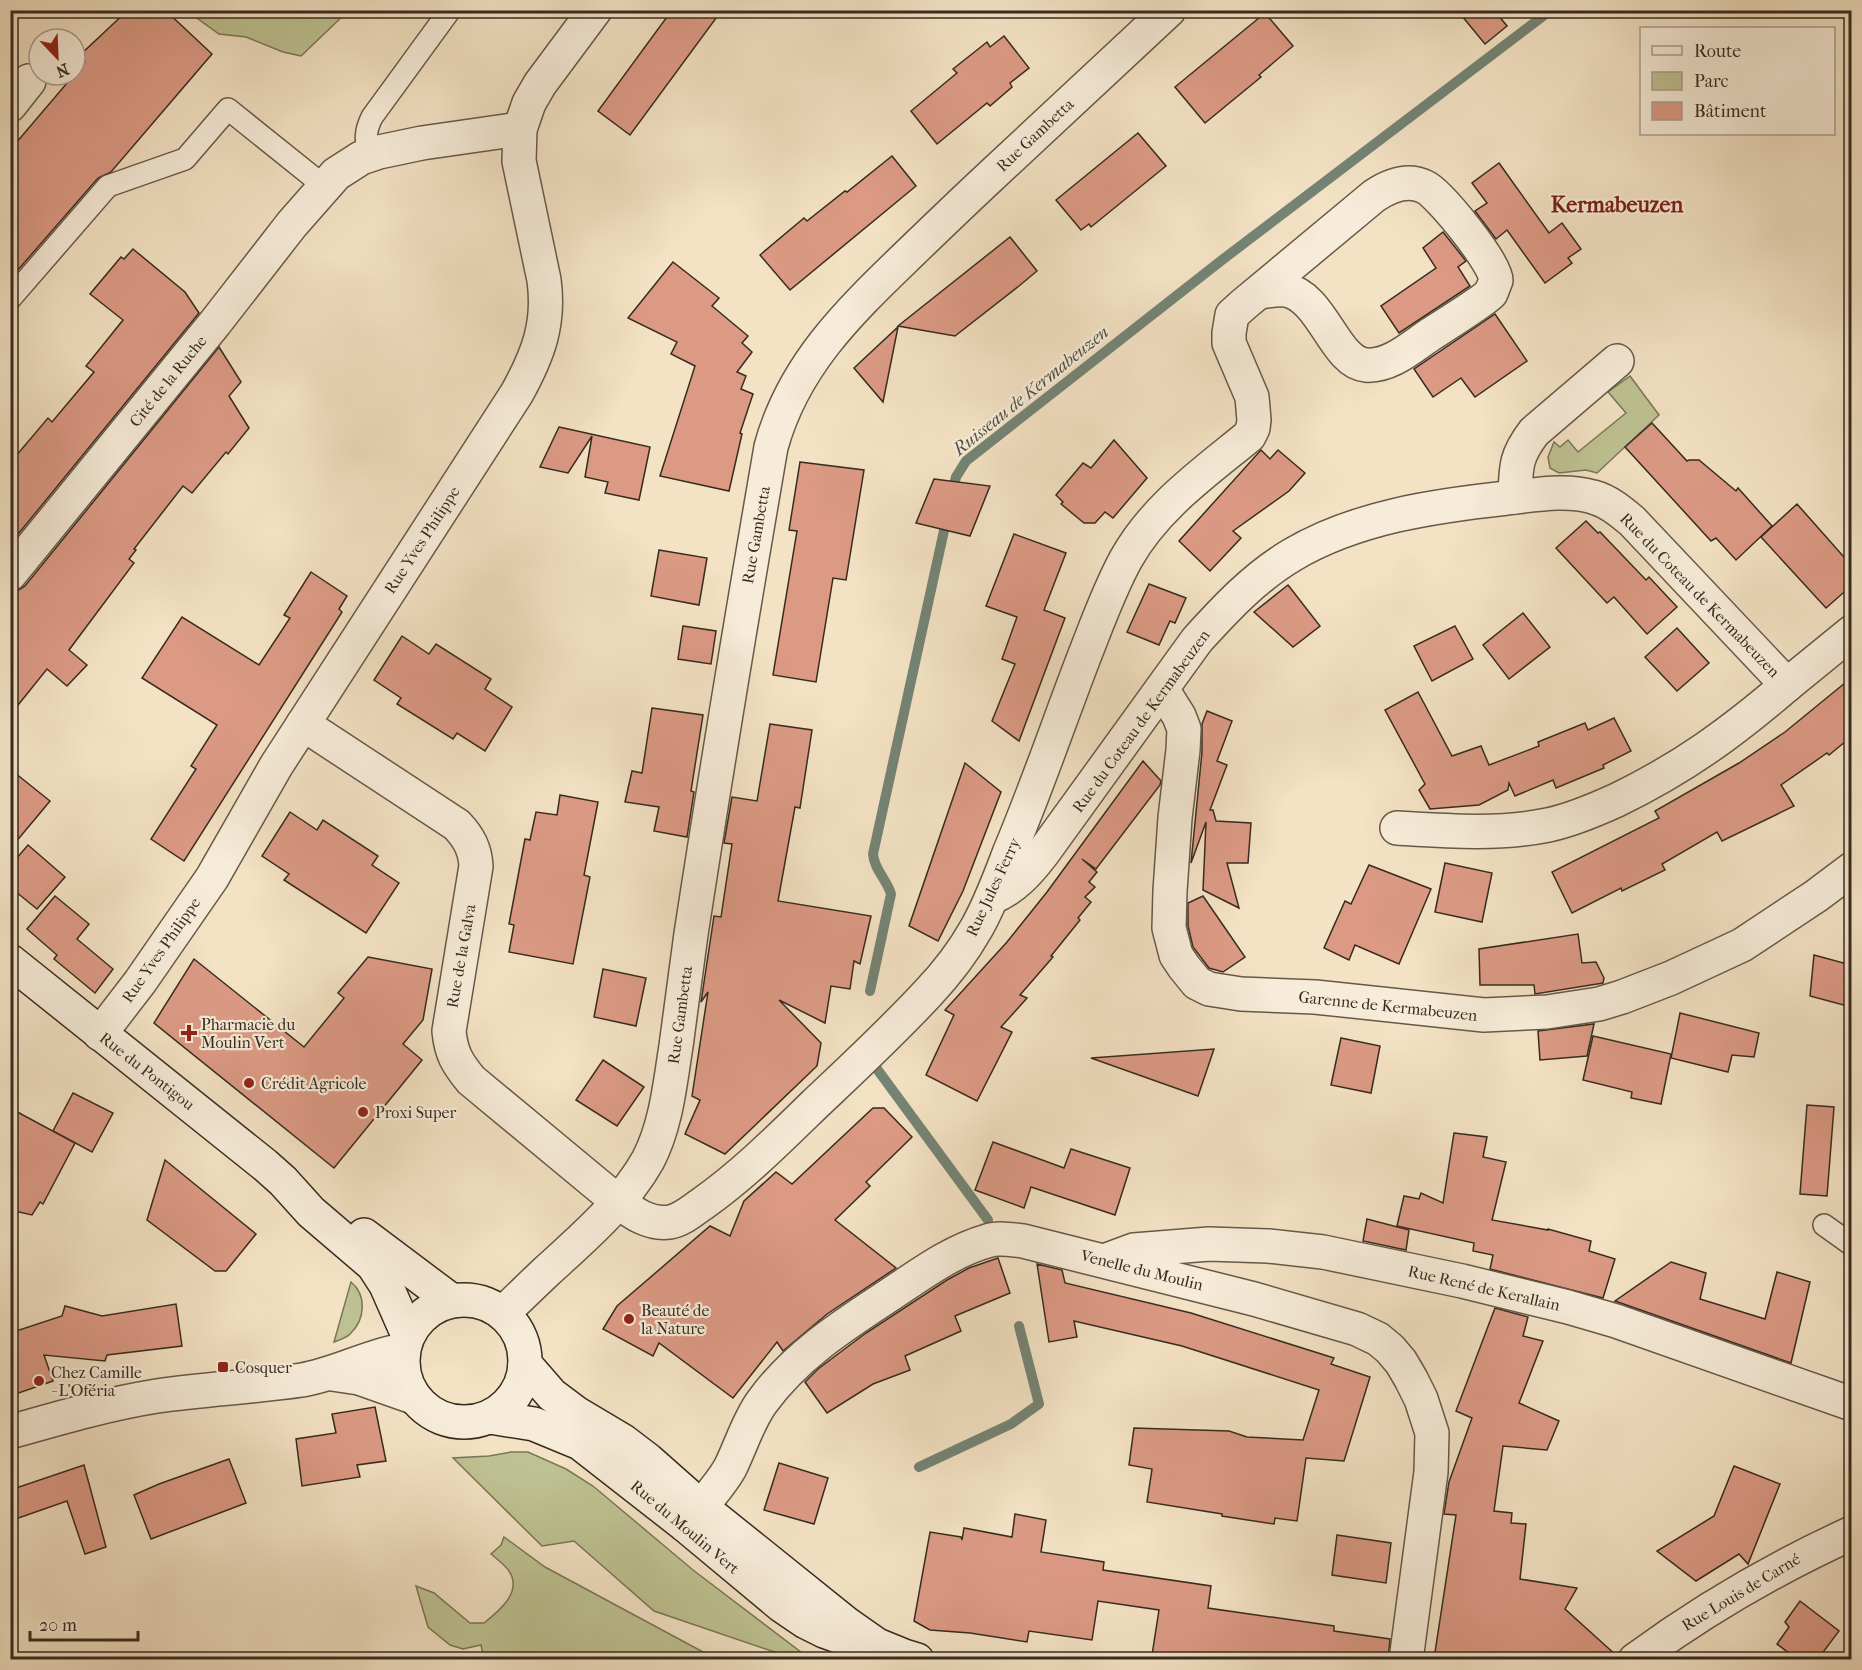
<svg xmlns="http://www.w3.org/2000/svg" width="1862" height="1670" font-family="'IM FELL French Canon',serif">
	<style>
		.green { fill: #bec292; stroke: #7a7658; stroke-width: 1.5 }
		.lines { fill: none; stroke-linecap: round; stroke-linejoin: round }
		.stream { stroke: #748475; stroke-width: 10 }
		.building { fill: #dc9a85; stroke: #372b1f; stroke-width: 1.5 }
		.service-casing { stroke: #665948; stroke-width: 24 }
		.minor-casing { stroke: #665948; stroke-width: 36 }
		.tertiary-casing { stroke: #665948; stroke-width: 36 }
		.secondary-casing { stroke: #372b1f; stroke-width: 36 }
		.service { stroke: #f7ecd9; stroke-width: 21 }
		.minor { stroke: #f7ecd9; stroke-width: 33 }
		.tertiary { stroke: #f7ecd9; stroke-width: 33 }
		.secondary { stroke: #f7ecd9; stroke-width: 33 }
		.poi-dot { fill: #8f2418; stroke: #f7ecd9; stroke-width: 2 }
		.labels { text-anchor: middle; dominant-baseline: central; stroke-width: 4.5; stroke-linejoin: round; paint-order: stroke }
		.street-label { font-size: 16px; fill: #372b1f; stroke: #f7ecd9 }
		.poi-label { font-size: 16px; fill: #372b1f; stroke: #f7ecd9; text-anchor: start }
		.water-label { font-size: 18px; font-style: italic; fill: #505043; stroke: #f7ecd9 }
		.district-label { font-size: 22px; font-weight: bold; fill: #7a1f14; stroke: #f7ecd9 }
	</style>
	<rect width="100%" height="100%" fill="#f3e2c4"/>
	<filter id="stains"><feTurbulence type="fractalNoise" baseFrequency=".00333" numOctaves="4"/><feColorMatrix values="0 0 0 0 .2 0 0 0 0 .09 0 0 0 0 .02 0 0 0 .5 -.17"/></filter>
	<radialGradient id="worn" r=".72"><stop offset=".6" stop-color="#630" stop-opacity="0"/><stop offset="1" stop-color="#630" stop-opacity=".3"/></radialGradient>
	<!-- green -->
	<g class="green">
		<polygon points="346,10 346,13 301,56 283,52 246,37 219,34 187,11"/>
		<polygon points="1630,376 1659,415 1597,473 1586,470 1559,473 1550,468 1548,457 1554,442 1560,447 1568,440 1578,452 1626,413 1608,392"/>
		<path d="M351,1282c16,13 14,37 0,51 -4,5 -12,7 -17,9z"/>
		<polygon points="511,1452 528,1452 566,1469 593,1486 693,1570 810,1659 795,1659 654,1611 574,1541 542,1546 453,1458 489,1456"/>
		<path d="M504,1537l41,30 158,85 33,7h-252l-3,-14 -18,4 -13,-4 -22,-18 -12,-41 18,7 36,30h14c15,-12 39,-31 25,-52 -4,-6 -12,-12 -18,-17l10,-9z"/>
	</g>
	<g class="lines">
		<!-- stream -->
		<g class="stream">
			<polyline points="952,493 956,477 966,461 1222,260 1551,10"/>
			<path d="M870,991l21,-97c-4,-14 -17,-25 -18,-40l74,-337"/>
			<polyline points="877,1069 988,1220"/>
			<polyline points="919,1467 1011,1424 1039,1404 1019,1326"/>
		</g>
	</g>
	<!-- building -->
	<g class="building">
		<polygon points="128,10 165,10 212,54 111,172 98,178 10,279 10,150 85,62 78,57"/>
		<polygon points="672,10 722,10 630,135 598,111"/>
		<polygon points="1457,10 1494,10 1507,26 1485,44"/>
		<polygon points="1265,13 1293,46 1259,75 1261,77 1205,123 1175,87"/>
		<polygon points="1004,36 1029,68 1010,83 1012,87 990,106 987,103 937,144 911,111 957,73 953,69 987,42 990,47"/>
		<polygon points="1138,133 1166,166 1091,227 1089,224 1081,230 1056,200"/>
		<polygon points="892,156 916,186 790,290 760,255 804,218 807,221 845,191 847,192"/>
		<polygon points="1499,163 1549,233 1562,223 1581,249 1568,258 1572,263 1545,283 1507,230 1496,239 1475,211 1487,203 1472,183"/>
		<polygon points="1443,232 1466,261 1458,267 1470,286 1399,333 1381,306 1436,268 1423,248"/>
		<polygon points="1010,237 1037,271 1019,286 955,336 898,326"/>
		<polygon points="133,249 185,292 199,313 10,544 10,463 48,418 52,422 94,372 86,366 123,320 90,294 121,257 124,259"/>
		<polygon points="673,262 719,298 712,306 748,336 742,343 752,352 737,372 746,376 741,389 753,394 740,433 742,434 729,491 660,476 695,366 671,354 677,342 628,318"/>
		<polygon points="1495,314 1527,361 1475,397 1461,378 1433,397 1414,369"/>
		<polygon points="898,327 883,402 854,368"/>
		<polygon points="219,347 241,382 229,396 249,428 228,454 226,452 192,493 183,486 134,549 136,550 129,559 134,563 69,650 87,665 67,686 47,669 10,715 10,592 17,591 25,586"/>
		<polygon points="1652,423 1687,461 1689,460 1699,460 1736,491 1738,488 1772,526 1736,560 1716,538 1711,541 1625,447"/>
		<polygon points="559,427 650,447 639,500 605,493 608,482 585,477 592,436 568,473 540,467"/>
		<polygon points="1114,440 1147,478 1113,518 1105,512 1095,523 1084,523 1061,504 1063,502 1056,495 1083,463 1091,468"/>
		<polygon points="1261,450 1270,459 1278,450 1305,473 1289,491 1233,531 1241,538 1210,571 1179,541"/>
		<polygon points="800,462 864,470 846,580 833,578 816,682 773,675 797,531 789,530"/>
		<polygon points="934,479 990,486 970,536 916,523"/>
		<polygon points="1797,504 1851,565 1851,586 1826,608 1761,537"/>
		<polygon points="1586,521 1598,533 1600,532 1646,580 1649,577 1677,607 1647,634 1614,597 1607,603 1556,548"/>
		<polygon points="1014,534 1066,553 1044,610 1065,618 1019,741 992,721 1015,664 1002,659 1017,617 986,606"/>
		<polygon points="659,550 707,558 699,605 651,596"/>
		<polygon points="311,572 347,596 339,609 342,612 184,861 151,839 196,769 191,766 217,725 142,678 182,617 259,665 290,618 284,615"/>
		<polygon points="1149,584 1186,598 1175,623 1170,621 1159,645 1127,632"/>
		<polygon points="1288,585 1320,626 1293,647 1254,612"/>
		<polygon points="1523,613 1550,647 1509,679 1483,645"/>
		<polygon points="683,626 716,631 711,664 678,659"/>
		<polygon points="1455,626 1473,659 1432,681 1414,646"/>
		<polygon points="1677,628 1709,663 1677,691 1645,657"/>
		<polygon points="402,636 429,654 436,644 491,679 485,689 512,707 485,751 457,733 453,739 397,704 401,698 374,680"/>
		<polygon points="1851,678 1851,737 1829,755 1827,753 1781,785 1794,806 1722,841 1717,832 1662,864 1665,870 1622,891 1621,888 1572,913 1552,872 1659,818 1655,811 1739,763 1785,732"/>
		<polygon points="1418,692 1452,756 1481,746 1489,765 1539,746 1538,742 1585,723 1588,730 1614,718 1631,751 1603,765 1604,768 1556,788 1553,780 1515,796 1509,783 1508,790 1479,805 1430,809 1419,790 1425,784 1385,710"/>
		<polygon points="652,708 703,715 691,791 694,792 687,837 654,831 659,807 625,802 632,771 642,773"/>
		<polygon points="1207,711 1232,721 1217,761 1227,765 1210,810 1213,810 1216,821 1251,823 1248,863 1227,863 1239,908 1203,890 1206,822 1191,863 1202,752 1202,724"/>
		<polygon points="770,724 812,730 800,808 795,807 778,901 871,916 860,964 854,961 850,989 831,986 825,1023 779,1000 821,1043 817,1066 725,1154 685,1134 700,1100 692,1096 708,992 701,1002 714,916 721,917 732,844 724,843 732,797 757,801"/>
		<polygon points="1143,761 1161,781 1160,785 1096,869 1082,859 1097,872 1089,882 1095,887 1085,897 1091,902 1078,918 1080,920 1051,956 1053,957 1020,995 1027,998 1001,1027 1012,1032 977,1101 926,1075 954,1015 945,1010 1007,942 1047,892"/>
		<polygon points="965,763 1001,792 963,891 938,941 909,926"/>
		<polygon points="10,769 50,801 10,849"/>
		<polygon points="560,795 598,802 584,875 590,877 573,964 509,952 514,925 509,924 525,839 530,840 536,812 557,815"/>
		<polygon points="290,812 317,830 323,820 378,856 372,865 399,883 366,933 284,880 289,874 262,856"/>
		<polygon points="28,845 65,877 37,909 10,887 10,866"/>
		<polygon points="1445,863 1492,873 1482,922 1435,912"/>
		<polygon points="1369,865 1431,889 1399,964 1355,945 1349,960 1324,948 1345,901 1351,904"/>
		<polygon points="55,896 89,924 77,939 113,969 95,993 54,959 57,955 27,929"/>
		<polygon points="1203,896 1245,957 1223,972 1209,968 1193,947 1188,926 1188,903"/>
		<polygon points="1578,934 1582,963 1596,962 1604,978 1603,983 1535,994 1534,985 1480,985 1479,949"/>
		<polygon points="1814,955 1851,965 1851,1007 1810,996"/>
		<polygon points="368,957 432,969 423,1020 403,1044 422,1060 334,1168 154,1023 194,959 304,1047 344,998 338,993"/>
		<polygon points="603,969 646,978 636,1026 594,1017"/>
		<polygon points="1680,1013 1759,1033 1754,1057 1732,1055 1728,1072 1671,1058"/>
		<polygon points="1594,1024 1587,1056 1540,1060 1538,1031"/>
		<polygon points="1593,1036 1671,1054 1661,1104 1631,1098 1632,1092 1583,1080"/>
		<polygon points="1341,1038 1380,1046 1371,1093 1331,1085"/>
		<polygon points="1214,1049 1198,1096 1091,1058"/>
		<polygon points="603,1060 644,1087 617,1126 576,1100"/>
		<polygon points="73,1093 113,1113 92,1152 53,1131"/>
		<polygon points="1807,1105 1834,1107 1827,1196 1800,1194"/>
		<polygon points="10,1108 75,1143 43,1204 40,1202 32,1215 10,1210"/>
		<polygon points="873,1108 884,1108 912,1137 866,1182 870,1186 835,1220 896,1268 827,1314 783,1351 777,1342 733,1398 659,1343 653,1356 603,1329 617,1306 710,1226 730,1236 744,1201 776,1172 792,1184"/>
		<polygon points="1454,1133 1487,1137 1483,1157 1506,1162 1492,1220 1548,1230 1548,1229 1591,1241 1589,1251 1615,1259 1603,1298 1490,1269 1493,1255 1473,1251 1474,1243 1397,1226 1404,1196 1419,1199 1421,1193 1443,1203"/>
		<polygon points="993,1142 1064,1168 1071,1149 1130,1168 1115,1215 1031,1187 1024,1208 975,1190"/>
		<polygon points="165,1160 256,1234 226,1271 215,1271 147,1220"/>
		<polygon points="1367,1219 1409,1230 1406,1250 1363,1241"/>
		<polygon points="998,1258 1010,1293 955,1316 961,1331 905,1356 910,1370 873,1384 827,1413 805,1382 818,1369 866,1333 947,1280 969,1268"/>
		<polygon points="1671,1262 1706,1273 1700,1299 1765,1319 1777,1272 1810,1282 1791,1363 1615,1301"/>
		<polygon points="1037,1264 1062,1270 1065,1283 1191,1313 1334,1358 1331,1364 1370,1377 1344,1461 1306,1458 1297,1521 1275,1518 1274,1524 1222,1516 1222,1514 1147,1502 1152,1469 1129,1465 1134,1428 1229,1431 1247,1437 1303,1440 1319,1390 1182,1346 1074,1321 1077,1337 1049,1342"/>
		<polygon points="176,1304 182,1346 107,1355 105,1361 44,1355 53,1381 10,1396 10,1333 62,1316 65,1306 102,1316"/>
		<polygon points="1495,1308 1528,1317 1523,1336 1543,1341 1519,1403 1559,1421 1547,1450 1503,1446 1494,1511 1512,1513 1511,1523 1526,1524 1520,1579 1577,1588 1565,1609 1617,1656 1617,1659 1434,1659 1456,1515 1444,1514 1449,1482 1472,1418 1456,1411"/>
		<polygon points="375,1407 386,1461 357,1465 360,1477 302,1486 296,1439 336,1433 332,1414"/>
		<polygon points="229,1459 246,1503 151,1539 134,1495 159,1484"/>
		<polygon points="779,1463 828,1478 814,1524 764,1510"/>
		<polygon points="84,1465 106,1547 85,1554 67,1501 10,1521 10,1490"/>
		<polygon points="1734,1466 1780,1484 1748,1564 1739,1554 1696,1581 1657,1551 1714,1516"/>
		<polygon points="1015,1514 1046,1520 1041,1552 1104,1562 1103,1570 1211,1586 1208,1608 1334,1626 1334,1631 1390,1639 1388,1659 1185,1659 1152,1655 1159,1610 1098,1601 1092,1640 1029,1631 1027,1642 970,1633 930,1630 914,1621 930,1532 961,1537 962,1540 964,1528 1012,1537"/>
		<polygon points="1337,1535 1391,1543 1386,1583 1332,1575"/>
		<polygon points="1800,1601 1839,1631 1818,1659 1797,1659 1777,1644 1789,1627 1785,1622"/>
	</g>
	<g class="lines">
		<!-- service casing -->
		<g class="service-casing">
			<g id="service">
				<path d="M369,155c-4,-15 -4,-24 3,-38l78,-107"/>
				<polyline points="10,299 108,186 185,159 228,109 324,186"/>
				<polyline points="1824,1225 1852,1245"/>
			</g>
		</g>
		<!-- minor casing -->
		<g class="minor-casing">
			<g id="minor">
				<polyline points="10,105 29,81"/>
				<path d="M1515,497c1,-30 0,-40 19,-65l83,-71"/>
				<polyline points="10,574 215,323 292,224 336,174 361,158 379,152 422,143 520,129"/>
				<polyline points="1162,689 1179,716 1184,729 1183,750 1175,818 1170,891 1169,928 1176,955 1184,967 1197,983 1209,989 1241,994 1315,997 1484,1015 1547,1012 1599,1004 1622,997 1671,978 1742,945 1816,896 1852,869"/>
				<path d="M303,724l154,101c12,13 18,24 19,41l-27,165c2,22 8,32 22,49l146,121c16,12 32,24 53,21 12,-2 23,-12 32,-18 41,-29 76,-64 112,-99 39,-37 78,-73 114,-112 18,-19 35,-41 48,-64 14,-24 24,-52 34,-78 27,-64 49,-129 74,-194 13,-33 25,-67 42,-98 29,-52 78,-86 123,-123l4,-8 1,-8 -2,-23 -23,-54v-10l3,-18 11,-10 131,-109c15,-10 33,-18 51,-9 14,6 72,78 71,93 -1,3 -4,10 -5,13 -6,7 -49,34 -60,41 -18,12 -41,33 -65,31 -32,-3 -43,-68 -80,-75 -9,-1 -19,1 -27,2"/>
				<path d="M1397,828c50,3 102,7 151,-3 24,-5 47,-15 69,-25 66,-32 114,-67 170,-115"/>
				<path d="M992,897c22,-8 37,-26 51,-44l154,-213c29,-32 58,-63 95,-85 64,-38 142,-49 215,-57 28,-3 59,-9 86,-1 15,4 27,14 39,24l155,164 65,-53"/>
				<path d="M100,1034l40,-52 72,-104 64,-112 241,-373c21,-38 33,-69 27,-113l-25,-119 1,-32 9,-26 11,-19 55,-74"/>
				<polyline points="1107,1260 1134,1250 1209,1244 1268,1246 1323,1252 1462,1281 1568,1307 1616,1321 1852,1404"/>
				<path d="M503,1313c15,-14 29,-28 44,-42 36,-33 77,-68 101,-111 18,-34 22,-76 28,-114 5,-37 10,-74 15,-112 25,-162 52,-325 80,-487 22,-81 77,-134 135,-190 29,-28 57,-55 86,-82 59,-55 118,-110 177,-165"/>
				<path d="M685,1525c15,-18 33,-36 45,-57 11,-22 18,-47 32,-66 34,-47 82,-77 129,-108 30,-20 61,-43 96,-53 11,-4 25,-1 36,0l231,58 103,30 21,10 12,10 11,13 10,17 10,20 11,34 -1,39 -25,188"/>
				<path d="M1635,1660c68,-50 140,-92 217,-127"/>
			</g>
		</g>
		<!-- tertiary casing -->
		<g class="tertiary-casing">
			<g id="tertiary">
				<polyline points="332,1374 359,1378 413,1397"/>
				<path d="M10,1432c49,-14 97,-28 147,-36 48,-7 97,-9 145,-16 35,-6 66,-24 101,-30"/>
			</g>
		</g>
		<!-- secondary casing -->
		<g class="secondary-casing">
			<g id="secondary">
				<polyline points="10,961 265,1165 283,1181 311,1212 373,1265 386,1285 408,1335"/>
				<polyline points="364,1235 452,1301"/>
				<circle cx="464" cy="1361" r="61"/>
				<polyline points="525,1364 552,1395 576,1413 623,1441 648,1460 700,1506 847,1624 877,1645 904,1656 917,1660"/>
				<polyline points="490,1417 534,1424 580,1443 685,1525 781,1605 806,1622 824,1631 852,1641"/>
			</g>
		</g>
		<!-- service -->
		<use href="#service" class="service"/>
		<!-- minor -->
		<use href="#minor" class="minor"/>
		<!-- tertiary -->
		<use href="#tertiary" class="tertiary"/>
		<!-- secondary -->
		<use href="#secondary" class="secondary"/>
	</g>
	<!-- markers -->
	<g class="poi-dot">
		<path d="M186 1024h6v6h6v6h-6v6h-6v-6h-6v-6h6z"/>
		<circle cx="249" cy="1083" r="6"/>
		<circle cx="363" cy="1112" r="6"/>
		<circle cx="629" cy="1319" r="6"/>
		<rect x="217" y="1361" width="12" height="12" rx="3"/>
		<circle cx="39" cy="1381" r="6"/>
	</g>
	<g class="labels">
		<!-- street labels -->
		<g class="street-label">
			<text transform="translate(1035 135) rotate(-43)">Rue Gambetta</text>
			<text transform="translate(168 381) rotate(-51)">Cité de la Ruche</text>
			<text transform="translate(756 535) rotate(-80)">Rue Gambetta</text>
			<text transform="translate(422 540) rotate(-57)">Rue Yves Philippe</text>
			<text transform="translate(1700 595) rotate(46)">Rue du Coteau de Kermabeuzen</text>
			<text transform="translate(1141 721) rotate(-54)">Rue du Coteau de Kermabeuzen</text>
			<text transform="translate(993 887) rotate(-65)">Rue Jules Ferry</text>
			<text transform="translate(161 950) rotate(-55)">Rue Yves Philippe</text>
			<text transform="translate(461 956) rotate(-80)">Rue de la Galva</text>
			<text transform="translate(1388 1006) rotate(6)">Garenne de Kermabeuzen</text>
			<text transform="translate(680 1015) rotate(-82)">Rue Gambetta</text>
			<text transform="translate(147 1071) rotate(38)">Rue du Pontigou</text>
			<text transform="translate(1142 1270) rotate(14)">Venelle du Moulin</text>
			<text transform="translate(1484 1288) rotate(13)">Rue René de Kerallain</text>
			<text transform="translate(685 1527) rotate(40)">Rue du Moulin Vert</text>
			<text transform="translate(1741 1592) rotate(-31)">Rue Louis de Carné</text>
		</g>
		<!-- poi labels -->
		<g class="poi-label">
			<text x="201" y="1024">Pharmacie du<tspan x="201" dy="18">Moulin Vert</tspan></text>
			<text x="261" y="1083">Crédit Agricole</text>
			<text x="375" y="1112">Proxi Super</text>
			<text x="641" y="1310">Beauté de<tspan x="641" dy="18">la Nature</tspan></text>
			<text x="235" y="1367">Cosquer</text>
			<text x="51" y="1372">Chez Camille<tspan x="51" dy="18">- L'Oféria</tspan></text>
		</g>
		<!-- water labels -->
		<g class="water-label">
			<text transform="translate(1031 391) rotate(-39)">Ruisseau de Kermabeuzen</text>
		</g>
		<!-- district labels -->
		<g class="district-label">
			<text x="1617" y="205">Kermabeuzen</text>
		</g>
	</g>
	<!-- margin -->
	<rect width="1862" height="1670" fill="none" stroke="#f3e2c4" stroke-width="36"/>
	<rect x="12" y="12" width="1838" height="1646" fill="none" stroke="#372b1f" stroke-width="3"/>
	<rect x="18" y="18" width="1826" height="1634" fill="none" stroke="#372b1f" stroke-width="1.5"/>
	<!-- legend -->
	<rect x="1640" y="27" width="195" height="108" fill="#f7ecd9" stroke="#aa9f8f" stroke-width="1.5"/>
	<rect x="1652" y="46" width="30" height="9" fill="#f7ecd9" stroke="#aa9f8f" stroke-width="1.5"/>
	<text x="1694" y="57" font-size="18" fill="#372b1f">Route</text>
	<rect x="1652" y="72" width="30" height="18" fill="#bec292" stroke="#aa9f8f" stroke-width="1.5"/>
	<text x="1694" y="87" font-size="18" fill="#372b1f">Parc</text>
	<rect x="1652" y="102" width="30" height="18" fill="#dc9a85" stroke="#aa9f8f" stroke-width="1.5"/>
	<text x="1694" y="117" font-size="18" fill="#372b1f">Bâtiment</text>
	<!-- north arrow -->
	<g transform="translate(57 57) rotate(157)"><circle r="28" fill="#f7ecd9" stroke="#aa9f8f" stroke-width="1.5"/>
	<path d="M0-4.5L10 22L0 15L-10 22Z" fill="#8f2418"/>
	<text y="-9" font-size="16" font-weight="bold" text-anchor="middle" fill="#372b1f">N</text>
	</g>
	<!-- scale -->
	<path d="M30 1631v9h108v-9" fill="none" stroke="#372b1f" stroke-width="3"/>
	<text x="39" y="1631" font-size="18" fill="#372b1f" stroke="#f7ecd9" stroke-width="4.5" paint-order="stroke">20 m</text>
	<rect width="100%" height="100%" filter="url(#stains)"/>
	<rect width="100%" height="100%" fill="url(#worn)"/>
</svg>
